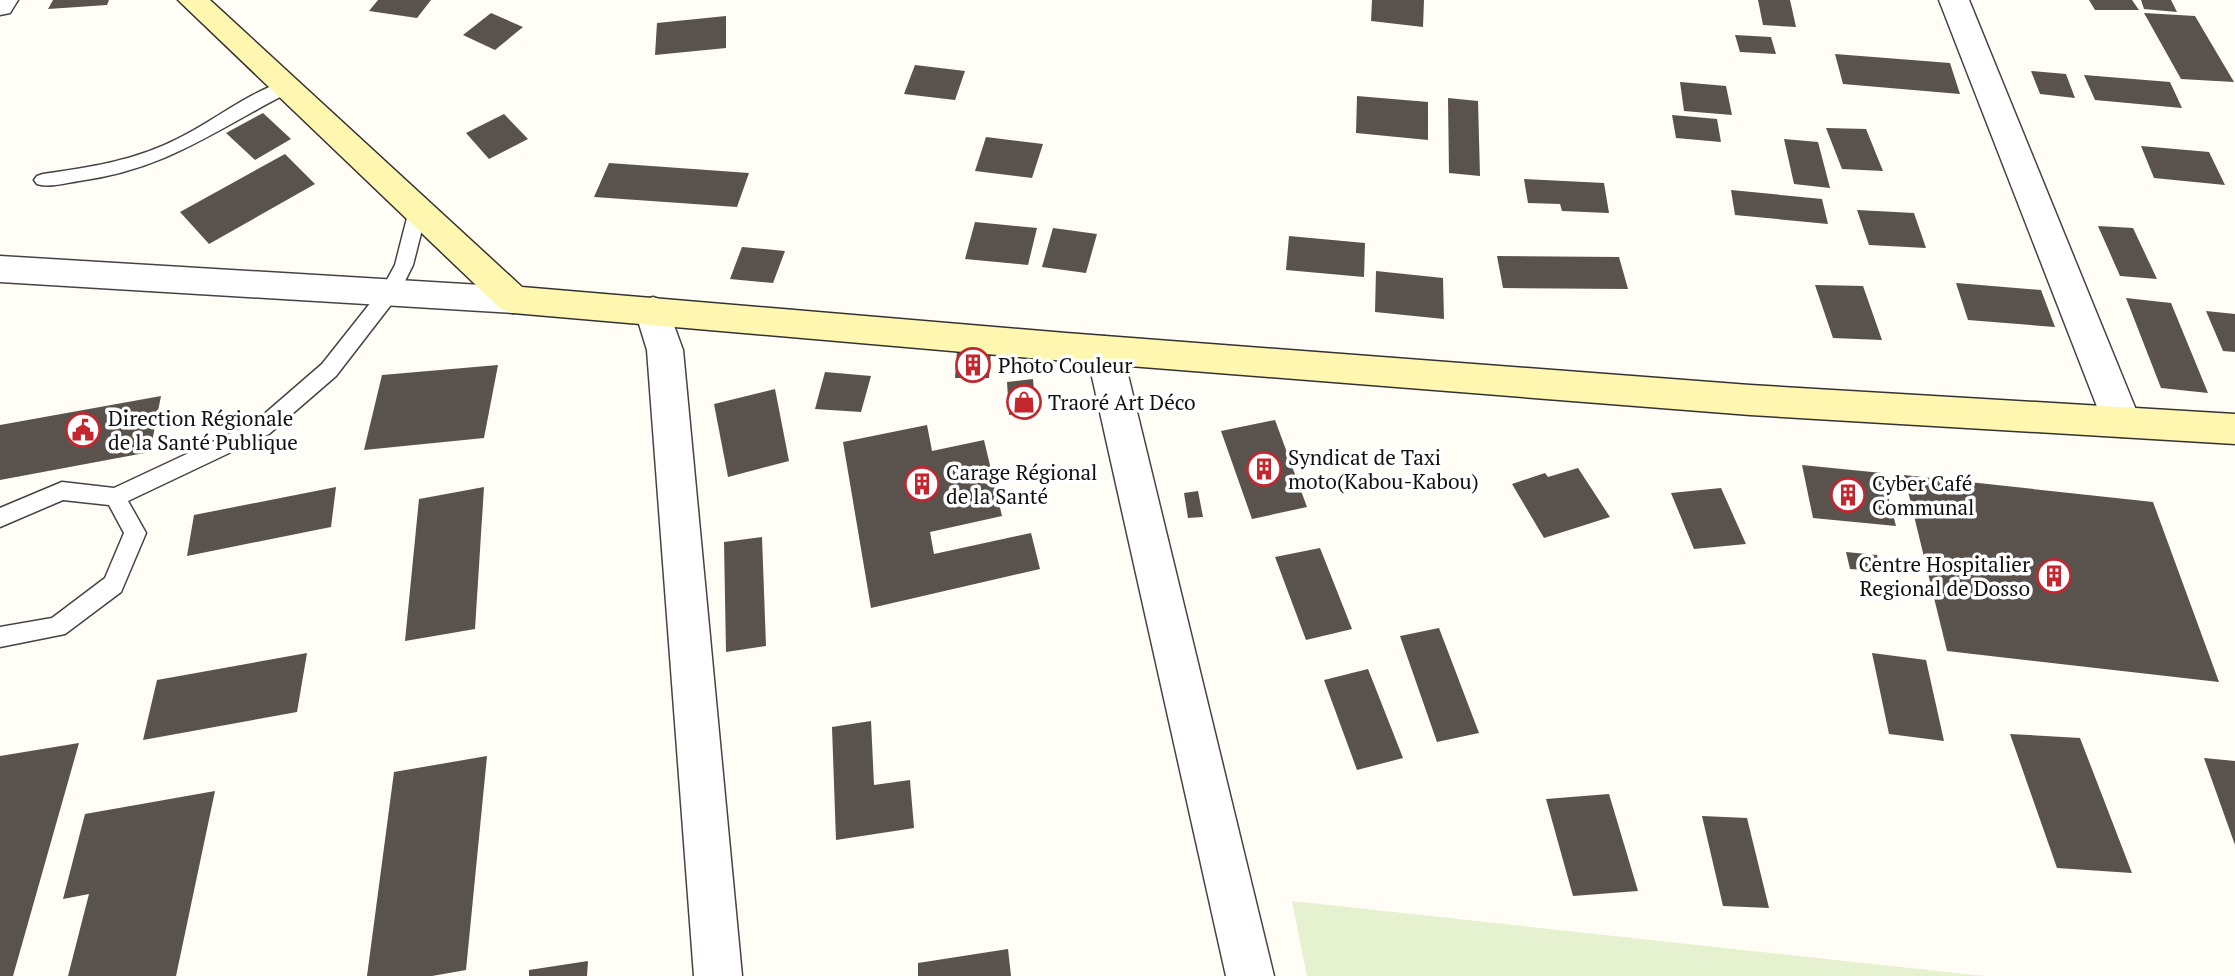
<svg xmlns="http://www.w3.org/2000/svg" width="2235" height="976" font-family="'PT Serif',serif">
	<style>
		.pitch { fill: #e6f2cf }
		.building { fill: #5a524d }
		.lines { fill: none; stroke-linecap: round; stroke-linejoin: round }
		.lane-casing { stroke: #444; stroke-width: 3 }
		.street-casing { stroke: #444; stroke-width: 3 }
		.secondary-casing { stroke: #333; stroke-width: 3 }
		.lane { fill: #fff; fill-rule: evenodd }
		.street { fill: #fff; fill-rule: evenodd }
		.secondary { fill: #fff6b0; fill-rule: evenodd }
		.labels { text-anchor: middle; dominant-baseline: central; stroke-width: 7; stroke-linejoin: round; paint-order: stroke }
		.poi-label { font-size: 21px; fill: #111; stroke: #fff; text-anchor: start }
	</style>
	<rect width="100%" height="100%" fill="#fffdf5"/>
	<!-- pitch -->
	<polygon class="pitch" points="1292,901 1956,973 1987,976 1307,976"/>
	<!-- building -->
	<g class="building">
		<polygon points="53,0 109,0 107,5 48,9"/>
		<polygon points="378,0 431,0 417,18 369,11"/>
		<polygon points="1372,0 1424,0 1423,27 1371,21"/>
		<polygon points="1758,0 1790,0 1796,27 1763,25"/>
		<polygon points="2089,0 2132,0 2139,10 2095,10"/>
		<polygon points="2141,0 2171,0 2177,12 2144,9"/>
		<polygon points="491,13 523,27 495,50 463,35"/>
		<polygon points="2144,13 2195,16 2234,82 2181,79"/>
		<polygon points="726,16 726,48 655,55 657,23"/>
		<polygon points="1735,35 1771,37 1776,54 1740,52"/>
		<polygon points="1835,54 1950,63 1960,94 1843,84"/>
		<polygon points="915,65 965,71 955,100 904,94"/>
		<polygon points="2031,71 2066,74 2075,98 2040,94"/>
		<polygon points="2084,75 2170,82 2182,108 2095,100"/>
		<polygon points="1680,82 1726,86 1732,115 1684,111"/>
		<polygon points="1357,96 1428,102 1428,140 1356,133"/>
		<polygon points="1448,98 1478,101 1480,176 1449,173"/>
		<polygon points="263,113 291,139 255,160 226,133"/>
		<polygon points="504,114 528,139 489,159 466,133"/>
		<polygon points="1672,115 1717,119 1721,142 1676,138"/>
		<polygon points="1826,128 1866,129 1883,171 1842,169"/>
		<polygon points="986,137 1043,144 1032,178 975,171"/>
		<polygon points="1784,139 1818,142 1830,188 1794,184"/>
		<polygon points="2141,146 2209,152 2225,185 2154,178"/>
		<polygon points="285,154 315,184 209,244 180,212"/>
		<polygon points="609,163 749,173 737,207 594,197"/>
		<polygon points="1524,179 1604,183 1609,213 1562,211 1560,204 1528,203"/>
		<polygon points="1731,190 1822,199 1828,224 1735,215"/>
		<polygon points="1857,210 1914,213 1926,248 1869,245"/>
		<polygon points="975,222 1037,228 1028,265 965,259"/>
		<polygon points="2098,226 2133,228 2157,279 2120,276"/>
		<polygon points="1053,228 1097,234 1086,273 1042,267"/>
		<polygon points="1289,236 1365,243 1364,277 1286,270"/>
		<polygon points="742,247 785,251 773,283 730,279"/>
		<polygon points="1497,256 1619,257 1628,289 1503,288"/>
		<polygon points="1376,271 1443,278 1444,319 1375,312"/>
		<polygon points="1956,283 2041,290 2055,327 1968,320"/>
		<polygon points="1815,285 1863,286 1882,340 1833,338"/>
		<polygon points="2126,298 2171,303 2208,393 2161,388"/>
		<polygon points="2206,311 2235,314 2235,352 2223,351"/>
		<polygon points="957,351 991,351 989,378 955,378"/>
		<polygon points="498,365 484,438 364,450 382,375"/>
		<polygon points="825,372 871,376 861,412 815,409"/>
		<polygon points="1033,379 1036,412 1009,415 1007,382"/>
		<polygon points="775,389 789,461 728,477 714,404"/>
		<polygon points="161,396 150,452 0,480 0,425"/>
		<polygon points="1275,420 1307,507 1252,519 1221,431"/>
		<polygon points="927,425 932,451 984,440 1002,516 930,532 934,554 1031,533 1040,569 871,608 843,442"/>
		<polygon points="1802,465 1882,473 1896,526 1813,518"/>
		<polygon points="1578,468 1610,517 1544,538 1512,484 1545,473 1548,477"/>
		<polygon points="1904,475 2153,502 2219,682 1947,651"/>
		<polygon points="336,487 331,527 187,556 194,515"/>
		<polygon points="484,487 475,629 405,641 419,499"/>
		<polygon points="1721,488 1746,544 1694,549 1671,493"/>
		<polygon points="1198,491 1203,517 1188,518 1184,493"/>
		<polygon points="762,537 766,646 726,652 724,542"/>
		<polygon points="1320,548 1352,629 1306,640 1275,557"/>
		<polygon points="1846,552 1877,555 1881,571 1850,569"/>
		<polygon points="1439,628 1479,733 1437,742 1400,636"/>
		<polygon points="307,653 297,712 143,740 157,680"/>
		<polygon points="1872,653 1926,660 1944,741 1889,734"/>
		<polygon points="1368,669 1403,758 1357,770 1324,680"/>
		<polygon points="871,721 874,785 910,780 914,828 836,840 832,727"/>
		<polygon points="2010,734 2080,738 2132,873 2057,868"/>
		<polygon points="79,743 13,976 0,976 0,756"/>
		<polygon points="487,756 466,970 432,976 367,976 394,772"/>
		<polygon points="2204,758 2235,761 2235,845"/>
		<polygon points="215,791 176,976 68,976 89,894 63,899 85,814"/>
		<polygon points="1609,794 1638,891 1573,896 1546,799"/>
		<polygon points="1702,816 1747,818 1769,908 1723,906"/>
		<polygon points="1008,949 1011,976 918,976 918,963"/>
		<polygon points="588,961 587,976 529,976 529,970"/>
	</g>
	<g class="lines">
		<!-- lane casing -->
		<g class="lane-casing">
			<g id="lane">
				<path d="M286,81l6,2 2,4 -2,4c-76,38 -124,78 -213,90 -13,2 -29,7 -42,3l-3,-4 3,-4 6,-2c47,-7 91,-13 134,-35 36,-17 71,-47 109,-58z"/>
				<polygon points="418,203 424,205 427,210 413,265 397,297 336,376 269,434 128,501 146,533 121,592 65,634 0,647 0,627 52,618 105,578 124,533 109,505 63,500 0,527 0,508 62,482 114,488 255,422 322,364 383,287 395,265 409,210 412,205"/>
			</g>
		</g>
		<!-- street casing -->
		<g class="street-casing">
			<g id="street">
				<polygon points="0,0 18,0 10,13 0,15"/>
				<polygon points="1939,0 1969,0 2141,422 2135,433 2122,437 2109,433 2103,422"/>
				<polygon points="0,256 513,287 525,291 530,300 525,309 513,313 0,282"/>
				<polygon points="653,297 665,301 683,350 742,976 694,976 647,350 635,311 641,301"/>
				<polygon points="1104,336 1117,340 1122,350 1274,976 1226,976 1086,350 1091,340"/>
			</g>
		</g>
		<!-- secondary casing -->
		<g class="secondary-casing">
			<polygon id="secondary" points="178,0 210,0 522,287 1066,333 1750,385 2235,414 2235,444 1750,415 1066,361 513,313 501,309"/>
		</g>
		<!-- lane -->
		<use href="#lane" class="lane"/>
		<!-- street -->
		<use href="#street" class="street"/>
		<!-- secondary -->
		<use href="#secondary" class="secondary"/>
	</g>
	<!-- icons -->
	<defs>
		<g id="building-ring" transform="scale(1.75)"><circle r="9.5" fill="#fff" stroke="#c4262e" stroke-width="1.5"/><path d="M-4-6H4V6H1V3H-1V6H-4ZM-2.5-4.3h1.7v1.8h-1.7ZM.8-4.3h1.7v1.8H.8ZM-2.5-1h1.7V.8h-1.7ZM.8-1h1.7V.8H.8Z" fill="#c4262e"/></g>
		<g id="shop-ring" transform="scale(1.75)"><circle r="9.5" fill="#fff" stroke="#c4262e" stroke-width="1.5"/><path d="M-5-2.5h2.3a2.7 3.5 0 0 1 5.4 0H5L5.5 6h-11ZM-1.5-2.5h3a1.5 2.3 0 0 0-3 0Z" fill="#c4262e"/></g>
		<g id="civic-ring" transform="scale(1.75)"><circle r="9.5" fill="#fff" stroke="#c4262e" stroke-width="1.5"/><path d="M-.6-6.5H3V-4.5H.6V-3L4-1V1h2V6H-6V1h2V-1L-.6-3ZM-1.2 2.5V6h2.4V2.5Z" fill="#c4262e"/></g>
	</defs>
	<g fill-rule="evenodd">
		<use href="#building-ring" x="973" y="365"/>
		<use href="#shop-ring" x="1024" y="402"/>
		<use href="#civic-ring" x="83" y="430"/>
		<use href="#building-ring" x="1264" y="469"/>
		<use href="#building-ring" x="922" y="484"/>
		<use href="#building-ring" x="1848" y="495"/>
		<use href="#building-ring" x="2054" y="576"/>
	</g>
	<g class="labels">
		<!-- poi labels -->
		<g class="poi-label">
			<text x="998" y="365">Photo Couleur</text>
			<text x="1048" y="402">Traoré Art Déco</text>
			<text x="108" y="418">Direction Régionale<tspan x="108" dy="24">de la Santé Publique</tspan></text>
			<text x="1288" y="457">Syndicat de Taxi<tspan x="1288" dy="24">moto(Kabou-Kabou)</tspan></text>
			<text x="946" y="472">Carage Régional<tspan x="946" dy="24">de la Santé</tspan></text>
			<text x="1872" y="483">Cyber Café<tspan x="1872" dy="24">Communal</tspan></text>
			<text x="2030" y="564" text-anchor="end">Centre Hospitalier<tspan x="2030" dy="24">Regional de Dosso</tspan></text>
		</g>
	</g>
</svg>
